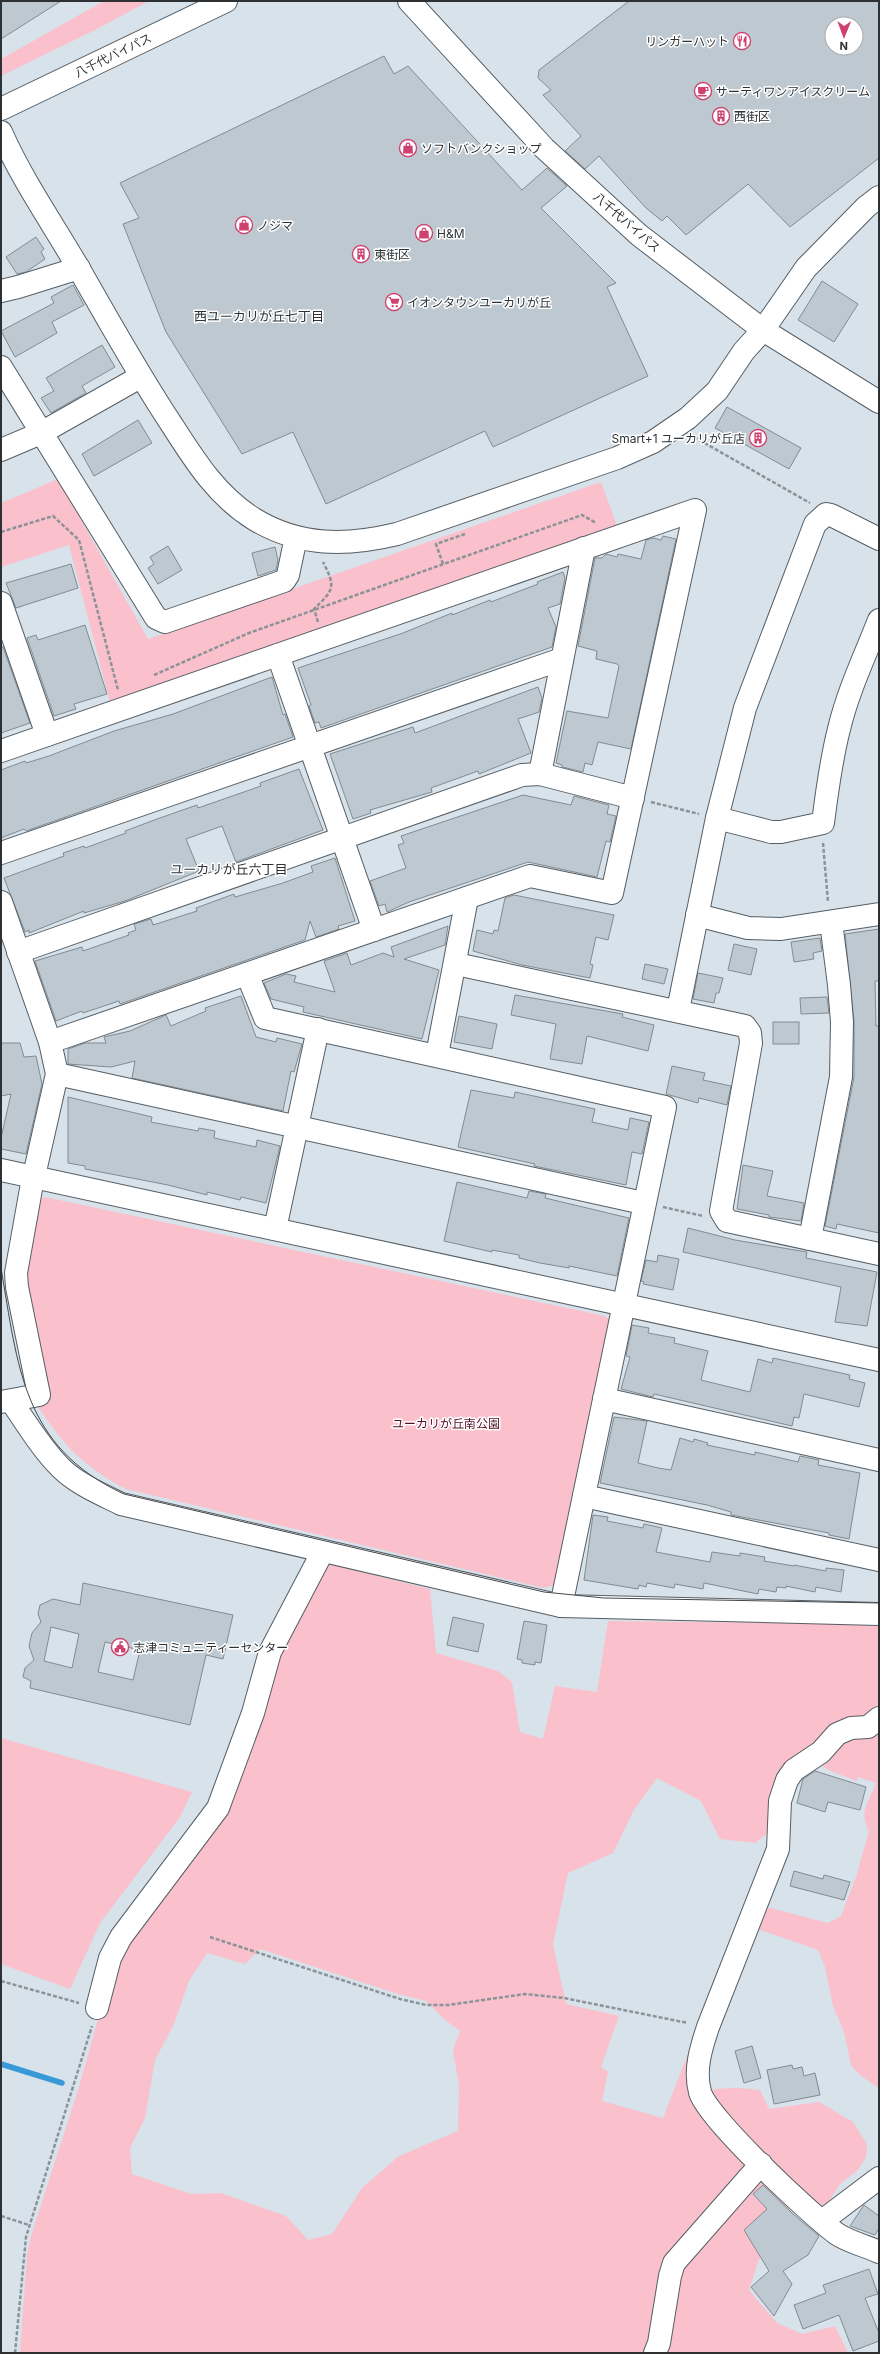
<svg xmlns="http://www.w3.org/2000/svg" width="880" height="2354" font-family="Inter,'Noto Sans JP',sans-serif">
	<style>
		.green { fill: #fac0cc; fill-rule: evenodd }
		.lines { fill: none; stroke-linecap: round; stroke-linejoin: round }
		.stream { stroke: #3899d6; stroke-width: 5.5 }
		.building { fill: #bec8d0; stroke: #818b92; fill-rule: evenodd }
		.minor-casing { stroke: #555e65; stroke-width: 24 }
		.highway-casing { stroke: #555e65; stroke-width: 24 }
		.path { stroke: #8b9399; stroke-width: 2.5; stroke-dasharray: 4 2; stroke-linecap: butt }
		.minor { stroke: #fff; stroke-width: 22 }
		.highway { stroke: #fff; stroke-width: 22 }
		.tram { stroke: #43484c; stroke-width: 1 }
		.labels { text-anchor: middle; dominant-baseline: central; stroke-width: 3; stroke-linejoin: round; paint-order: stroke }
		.poi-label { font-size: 12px; fill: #2d3134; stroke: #fff; text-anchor: start }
		.street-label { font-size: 12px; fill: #2d3134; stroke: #fff }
		.park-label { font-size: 12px; fill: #4f1025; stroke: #fff }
		.neighbourhood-label { font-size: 13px; fill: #2d3134; stroke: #fff }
	</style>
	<rect width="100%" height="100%" fill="#d8e2ea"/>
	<!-- green -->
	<g class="green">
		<polygon points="104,1 149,1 97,29 1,76 1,59"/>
		<polygon points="58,479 148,639 601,482 619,531 111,706 69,545 1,567 1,503"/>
		<path d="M45,1197l560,119 8,6 -56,262 -13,4 -418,-99c-43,-23 -63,-44 -90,-85l14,-4 -24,-129 14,-72z"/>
		<path d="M326,1563l104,26 6,64 62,18 14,11 8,50 23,7 12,-53 42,6 11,-71 271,3v89l-89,54 -18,63 -17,13 -35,-4 -19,-38 -44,-23 -23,32 -21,43 -45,20 -15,71 13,60 53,12 -18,51 7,5 -6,29 61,17 30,-77 4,52c22,-6 40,-6 63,-3l9,19 50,-7 34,20 14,22 -1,13 -8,13 -18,14 -16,25 -31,-6 -28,38 -16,49 28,33 25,11 33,-8 13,27h-828l7,-98 4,-19 48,-149 36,-128 95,-129 67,-174zM260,1949l138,45 28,7 19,19 15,11 -7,19 6,36 -1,45 -59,25 -37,32 -30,46 -24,6 -22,-24 -65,-23 -30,1 -59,-20 -2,-26 15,-30 10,-58 19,-36 15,-43 18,-28 38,11z"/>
		<path d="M879,1725v363l-18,-12 -10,-11 -7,-33 -11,-26 -8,-39 -7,-17 -63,-22 7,-22 66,17 13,-7 15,-39 13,-46c-11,-19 0,-29 7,-48l-18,-6 -1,4 -29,-11 -11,-9 22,-22z"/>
		<polygon points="1,1738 192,1792 180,1817 100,1923 70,1989 1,1964"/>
	</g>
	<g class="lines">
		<!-- stream -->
		<polyline class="stream" points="1,2064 62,2083"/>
	</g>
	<!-- building -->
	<g class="building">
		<polygon points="1,1 61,1 1,39"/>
		<path d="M629,1h250v157l-89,69 -42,-43 -62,51 -19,-19 -5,5 -16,-13 -47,-52 -14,13 -20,-18 16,-15 -38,-41 8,-5 -13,-12 1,-8zM832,24h24v24h-24z"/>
		<polygon points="384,56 394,74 408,66 522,190 547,168 567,186 541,208 616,283 607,287 648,376 493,447 485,431 326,504 293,432 242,454 166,332 123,224 139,218 120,183"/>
		<polygon points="36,237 44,249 41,252 45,259 26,272 17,274 6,257"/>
		<polygon points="822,281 858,304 834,342 798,320"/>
		<polygon points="73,285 84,305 52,322 57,333 15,357 1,331 54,303 51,297"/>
		<polygon points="102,345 115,367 82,386 86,393 51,413 41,398 54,391 46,378"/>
		<polygon points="727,407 801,448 789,469 715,428"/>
		<polygon points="138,420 152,443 94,476 82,454"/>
		<polygon points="663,536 676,539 631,749 598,742 592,765 585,763 583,772 562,767 562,765 556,763 567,711 608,718 619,666 617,664 596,659 597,651 578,646 595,558 602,558 606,554 617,557 618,554 641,559 646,540 653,538 661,540"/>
		<polygon points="168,546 182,570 158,584 148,568 154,564 150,557"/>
		<polygon points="275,547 278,560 276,570 258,576 252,553"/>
		<polygon points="71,564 78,588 16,608 6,583"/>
		<polygon points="563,572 565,578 560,604 548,608 556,627 552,647 321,728 319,722 315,723 309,706 311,705 298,668 403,633 452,613 452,615 490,600 491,602 538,584 537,582"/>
		<polygon points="85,625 107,694 74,704 76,709 54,716 27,638 36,635 38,640"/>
		<polygon points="1,647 3,647 30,723 1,733"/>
		<polygon points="272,677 283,715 285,714 293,737 26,831 24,829 1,838 1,770 25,761 26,763 49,756 114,731 173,714"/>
		<polygon points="538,687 542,698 539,712 518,719 531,753 479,774 478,771 431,788 432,792 370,810 371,813 353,819 330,754 413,727 415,733"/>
		<polygon points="299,769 323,830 236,862 222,826 186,839 199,871 125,901 84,913 84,911 29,933 29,930 25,932 4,878 64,856 63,853 84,846 85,848 126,833 125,831 157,819 197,805 198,808 261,786 260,783"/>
		<polygon points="523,795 571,805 574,796 609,805 607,814 616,816 610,842 606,841 597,877 528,862 409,902 387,912 385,904 379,906 370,881 406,868 398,845 404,843 401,836"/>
		<polygon points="335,858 355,921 338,926 339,929 316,937 310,921 305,940 120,1004 119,1001 83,1013 82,1011 56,1021 35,961 82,947 83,951 129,935 128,933 136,930 134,924 151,919 153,925 197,911 196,908 234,894 235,897 283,883 313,872 311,866"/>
		<polygon points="514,895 614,915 608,940 596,937 590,964 593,965 590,978 522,965 473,951 477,930 493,934 494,930 498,931 505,898"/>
		<polygon points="448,926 445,945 404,959 439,970 422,1039 303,1012 304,1007 271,999 264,983 286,974 296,976 294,982 335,992 324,961 347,953 351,965 383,953 394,957 391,947"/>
		<polygon points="879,929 879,981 875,981 876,1026 879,1026 879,1233 837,1224 836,1229 825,1226 854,1077 854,1021 845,934"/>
		<polygon points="820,938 822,951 813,953 814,959 794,962 791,942"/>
		<polygon points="734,944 757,949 751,975 728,970"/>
		<polygon points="645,964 668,969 664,984 642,979"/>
		<polygon points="698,973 723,978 719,993 716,993 714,1003 693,999"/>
		<polygon points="515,995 623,1014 622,1017 654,1025 648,1051 587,1036 582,1064 550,1059 556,1024 511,1015"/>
		<polygon points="241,996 256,1037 276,1042 277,1038 302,1044 294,1072 291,1071 283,1111 132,1078 135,1061 111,1067 68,1064 68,1049 85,1043 106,1043 104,1037 130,1031 166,1015 171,1026 206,1011 205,1008"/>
		<polygon points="827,997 829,1013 801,1014 800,998"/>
		<polygon points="459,1016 497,1024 492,1049 454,1042"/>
		<rect x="773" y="1022" width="26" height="22"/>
		<polygon points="1,1043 20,1043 24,1057 36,1056 42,1084 26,1154 1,1149 1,1138 11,1094 1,1096"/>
		<polygon points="672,1066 705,1073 703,1080 731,1086 727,1105 699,1098 698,1103 666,1094"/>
		<polygon points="471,1090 514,1098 515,1092 595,1109 592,1122 628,1130 630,1118 649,1122 642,1154 632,1152 626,1185 534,1166 535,1164 458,1147"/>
		<polygon points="68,1097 152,1117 151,1122 198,1131 199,1128 215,1131 214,1138 256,1147 257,1140 280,1146 266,1203 241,1197 240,1200 207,1192 207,1195 168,1185 85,1169 85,1166 68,1163"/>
		<polygon points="743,1165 773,1171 767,1196 804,1203 801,1221 769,1217 769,1215 737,1209"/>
		<polygon points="457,1182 527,1198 529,1191 546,1194 545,1198 629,1218 617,1276 569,1266 569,1268 540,1263 519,1258 519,1255 492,1250 492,1252 444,1241"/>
		<polygon points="688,1228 735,1240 807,1252 806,1258 877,1272 867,1326 835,1322 841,1287 683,1252"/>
		<polygon points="658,1255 679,1259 673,1290 643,1284 644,1282 641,1281 646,1260 657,1262"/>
		<polygon points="632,1325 649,1328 648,1333 675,1338 674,1343 708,1351 701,1380 750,1392 758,1359 772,1363 773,1358 850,1375 849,1379 865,1383 859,1407 804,1394 799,1418 794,1417 792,1426 654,1394 653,1397 621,1389 630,1357 626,1356"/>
		<polygon points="614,1417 647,1421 638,1463 658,1468 671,1470 680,1438 693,1442 694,1439 708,1443 707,1445 755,1455 755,1452 798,1462 800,1456 819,1460 818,1465 860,1473 849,1539 829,1535 829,1533 731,1515 731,1512 707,1505 600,1483"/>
		<polygon points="593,1515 608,1517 607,1521 643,1528 644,1524 662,1528 656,1552 710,1562 712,1552 740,1556 740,1553 765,1557 764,1561 794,1566 794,1565 826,1571 826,1568 844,1570 841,1592 816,1587 815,1592 786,1586 786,1588 777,1587 776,1592 759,1589 758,1594 704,1583 703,1589 675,1584 674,1588 647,1583 646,1587 639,1585 638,1589 584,1580"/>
		<path d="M83,1583l150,32 -10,44 -17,-4 -16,70 -160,-37 1,-7 -8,-4 2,-9 9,-8 -5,-14 3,-13 9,-11 -3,-8 2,-9 13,-6 27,6zM51,1627l28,7 -7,34 -28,-7zM105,1642l35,8 -7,30 -35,-8z"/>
		<polygon points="453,1617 484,1624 478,1652 447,1645"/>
		<polygon points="524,1621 547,1625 541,1663 535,1662 535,1665 522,1663 522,1660 517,1659"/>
		<polygon points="815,1771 866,1787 860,1810 828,1802 825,1812 797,1803 803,1779"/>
		<polygon points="794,1871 823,1879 824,1875 850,1882 844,1900 790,1886"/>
		<polygon points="752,2046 761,2078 744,2083 735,2051"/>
		<polygon points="792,2065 793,2069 802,2067 804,2076 815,2073 820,2095 774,2104 767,2070"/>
		<polygon points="763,2185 793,2214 819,2236 808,2255 783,2271 792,2284 774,2316 751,2287 769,2271 744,2230 767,2209 753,2194"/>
		<polygon points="864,2205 879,2216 879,2228 875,2235 850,2226"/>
		<polygon points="869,2269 878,2294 865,2298 879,2333 879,2341 853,2351 839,2315 803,2329 794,2305 826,2293 823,2285"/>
	</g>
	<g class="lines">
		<!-- minor casing -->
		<g class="minor-casing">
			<g id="minor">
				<path d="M1,132c21,48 52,92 78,137 30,52 59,105 93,156 23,36 45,71 82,94 46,28 93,27 143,15l220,-76 36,-16 35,-24 29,-27 27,-40 19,-21 43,-62 60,-61 13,-10"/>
				<polyline points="1,291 18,287 79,268"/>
				<polyline points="1,367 156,618 165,622 284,581 288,575 296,537"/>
				<polyline points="1,450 41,433 140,377"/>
				<polyline points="1,603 47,735"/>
				<polyline points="278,655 374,930"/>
				<polyline points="1,751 695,510 612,893 530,876 50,1042"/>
				<polyline points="540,774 584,548"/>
				<path d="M717,818l54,14h10l42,-9c4,-32 8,-63 16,-94 9,-38 26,-73 40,-109"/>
				<polyline points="1,853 562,659"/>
				<polyline points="1,902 50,1042 57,1074 31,1189 16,1273 17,1287 39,1395 1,1402"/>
				<polyline points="697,915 748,928 781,929 879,914"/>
				<polyline points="18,952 522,775 540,774 633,798"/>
				<polyline points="456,964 745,1026 750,1033 751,1043 721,1211 727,1221 879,1254"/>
				<polyline points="247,974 265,1018 665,1107 561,1606"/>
				<polyline points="678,1010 717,818 745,708 815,524 826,514 831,515 879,539"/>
				<polyline points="437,1055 467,898"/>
				<polyline points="57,1074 643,1203"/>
				<polyline points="1,1170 879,1360"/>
				<polyline points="275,1229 318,1029"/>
				<polyline points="810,1239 841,1077 842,1022 839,985 831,922"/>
				<polyline points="604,1399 879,1460"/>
				<path d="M11,1401c16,23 30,47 50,67 16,16 40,26 60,36l440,102 318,8"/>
				<polyline points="584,1496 879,1560"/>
				<path d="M879,1718l-11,9 -17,1 -14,6 -16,18 -27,18 -7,10 -7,21 -2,48 -70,178c-7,21 -14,43 -8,65 7,26 111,123 137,142 12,8 29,12 42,18"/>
				<polyline points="97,2008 110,1958 121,1937 218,1808 253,1713 270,1652 323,1551"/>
				<polyline points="822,2221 879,2178"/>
				<polyline points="655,2353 659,2343 670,2276 674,2263 761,2164"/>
			</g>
		</g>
		<!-- highway casing -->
		<g class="highway-casing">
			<g id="highway">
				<polyline points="409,1 544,148 639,235 763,330 879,402"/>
				<polyline points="1,109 226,1"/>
			</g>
		</g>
		<!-- path -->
		<g class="path">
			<polyline points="694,437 810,503"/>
			<polyline points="1,532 53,516 79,540 118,690"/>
			<polyline points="443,564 436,544 465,534"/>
			<path d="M318,622l-4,-13c20,-19 22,-22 9,-47"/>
			<polyline points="154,675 249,633 582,515 596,523"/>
			<polyline points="651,802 699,814"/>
			<polyline points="823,843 828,902"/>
			<polyline points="663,1207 703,1216"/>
			<polyline points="210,1937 400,1999 426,2005 448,2005 525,1994 564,1998 688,2023"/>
			<polyline points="1,1981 79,2003"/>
			<polyline points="1,2216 29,2225"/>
			<polyline points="15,2353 26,2237 92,2026"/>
		</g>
		<!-- minor -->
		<use href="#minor" class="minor"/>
		<!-- highway -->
		<use href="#highway" class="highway"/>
		<!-- tram -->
		<path class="tram" d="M1,1268c17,98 21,179 123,226l420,98 60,6 275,5"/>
	</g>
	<!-- icons -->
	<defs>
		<g id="restaurant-ring" transform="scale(0.9)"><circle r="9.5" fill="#fff" stroke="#cf426f" stroke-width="1.5"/><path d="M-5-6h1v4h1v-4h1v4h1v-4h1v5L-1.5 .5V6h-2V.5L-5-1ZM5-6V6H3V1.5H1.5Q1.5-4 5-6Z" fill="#cf426f"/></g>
		<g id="cafe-ring" transform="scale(0.9)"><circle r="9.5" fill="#fff" stroke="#cf426f" stroke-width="1.5"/><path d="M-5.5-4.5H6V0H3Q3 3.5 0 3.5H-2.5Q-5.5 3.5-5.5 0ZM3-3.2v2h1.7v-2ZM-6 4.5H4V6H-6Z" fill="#cf426f"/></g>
		<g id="building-ring" transform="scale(0.9)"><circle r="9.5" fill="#fff" stroke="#cf426f" stroke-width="1.5"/><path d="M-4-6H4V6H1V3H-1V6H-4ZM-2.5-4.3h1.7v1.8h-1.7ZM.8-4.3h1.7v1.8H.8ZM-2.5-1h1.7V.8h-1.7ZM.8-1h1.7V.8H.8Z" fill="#cf426f"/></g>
		<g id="shop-ring" transform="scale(0.9)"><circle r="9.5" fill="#fff" stroke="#cf426f" stroke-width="1.5"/><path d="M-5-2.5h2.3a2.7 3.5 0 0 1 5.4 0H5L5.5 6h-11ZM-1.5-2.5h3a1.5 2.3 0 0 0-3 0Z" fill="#cf426f"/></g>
		<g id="supermarket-ring" transform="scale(0.9)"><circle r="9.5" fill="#fff" stroke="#cf426f" stroke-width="1.5"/><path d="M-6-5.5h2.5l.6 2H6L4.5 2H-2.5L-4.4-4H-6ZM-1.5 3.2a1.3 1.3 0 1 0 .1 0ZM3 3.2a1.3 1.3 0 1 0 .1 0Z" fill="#cf426f"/></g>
		<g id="civic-ring" transform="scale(0.9)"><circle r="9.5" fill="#fff" stroke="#cf426f" stroke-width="1.5"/><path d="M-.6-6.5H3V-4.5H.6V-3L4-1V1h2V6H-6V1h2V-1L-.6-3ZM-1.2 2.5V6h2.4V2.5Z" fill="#cf426f"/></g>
	</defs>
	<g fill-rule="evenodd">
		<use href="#restaurant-ring" x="742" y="41"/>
		<use href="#cafe-ring" x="703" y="91"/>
		<use href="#building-ring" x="721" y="116"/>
		<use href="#shop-ring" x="408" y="148"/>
		<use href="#shop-ring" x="244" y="225"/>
		<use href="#shop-ring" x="424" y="233"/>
		<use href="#building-ring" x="361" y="254"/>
		<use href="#supermarket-ring" x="394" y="302"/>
		<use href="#building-ring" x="758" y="438"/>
		<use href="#civic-ring" x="120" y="1647"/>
	</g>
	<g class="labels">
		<!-- poi labels -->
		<g class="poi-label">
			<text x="729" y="41" text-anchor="end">リンガーハット</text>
			<text x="716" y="91">サーティワンアイスクリーム</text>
			<text x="734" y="116">西街区</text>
			<text x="421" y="148">ソフトバンクショップ</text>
			<text x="257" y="225">ノジマ</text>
			<text x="437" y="233">H&amp;M</text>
			<text x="374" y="254">東街区</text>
			<text x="407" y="302">イオンタウンユーカリが丘</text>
			<text x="745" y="438" text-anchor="end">Smart+1 ユーカリが丘店</text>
			<text x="133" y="1647">志津コミュニティーセンター</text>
		</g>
		<!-- street labels -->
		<g class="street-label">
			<text transform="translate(113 55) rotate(-26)">八千代バイパス</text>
			<text transform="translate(627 222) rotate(41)">八千代バイパス</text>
		</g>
		<!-- park labels -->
		<g class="park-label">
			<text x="446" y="1423">ユーカリが丘南公園</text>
		</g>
		<!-- neighbourhood labels -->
		<g class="neighbourhood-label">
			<text x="259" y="316">西ユーカリが丘七丁目</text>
			<text x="229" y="869">ユーカリが丘六丁目</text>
		</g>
	</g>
	<!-- border -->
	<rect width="880" height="2354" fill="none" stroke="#2d3134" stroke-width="4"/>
	<!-- north arrow -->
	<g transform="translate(844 36) rotate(181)"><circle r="19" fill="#ffffff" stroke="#abadae"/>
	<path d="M0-3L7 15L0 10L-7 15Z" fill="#cf426f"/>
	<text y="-6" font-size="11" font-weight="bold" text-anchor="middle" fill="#2d3134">N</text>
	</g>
</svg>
